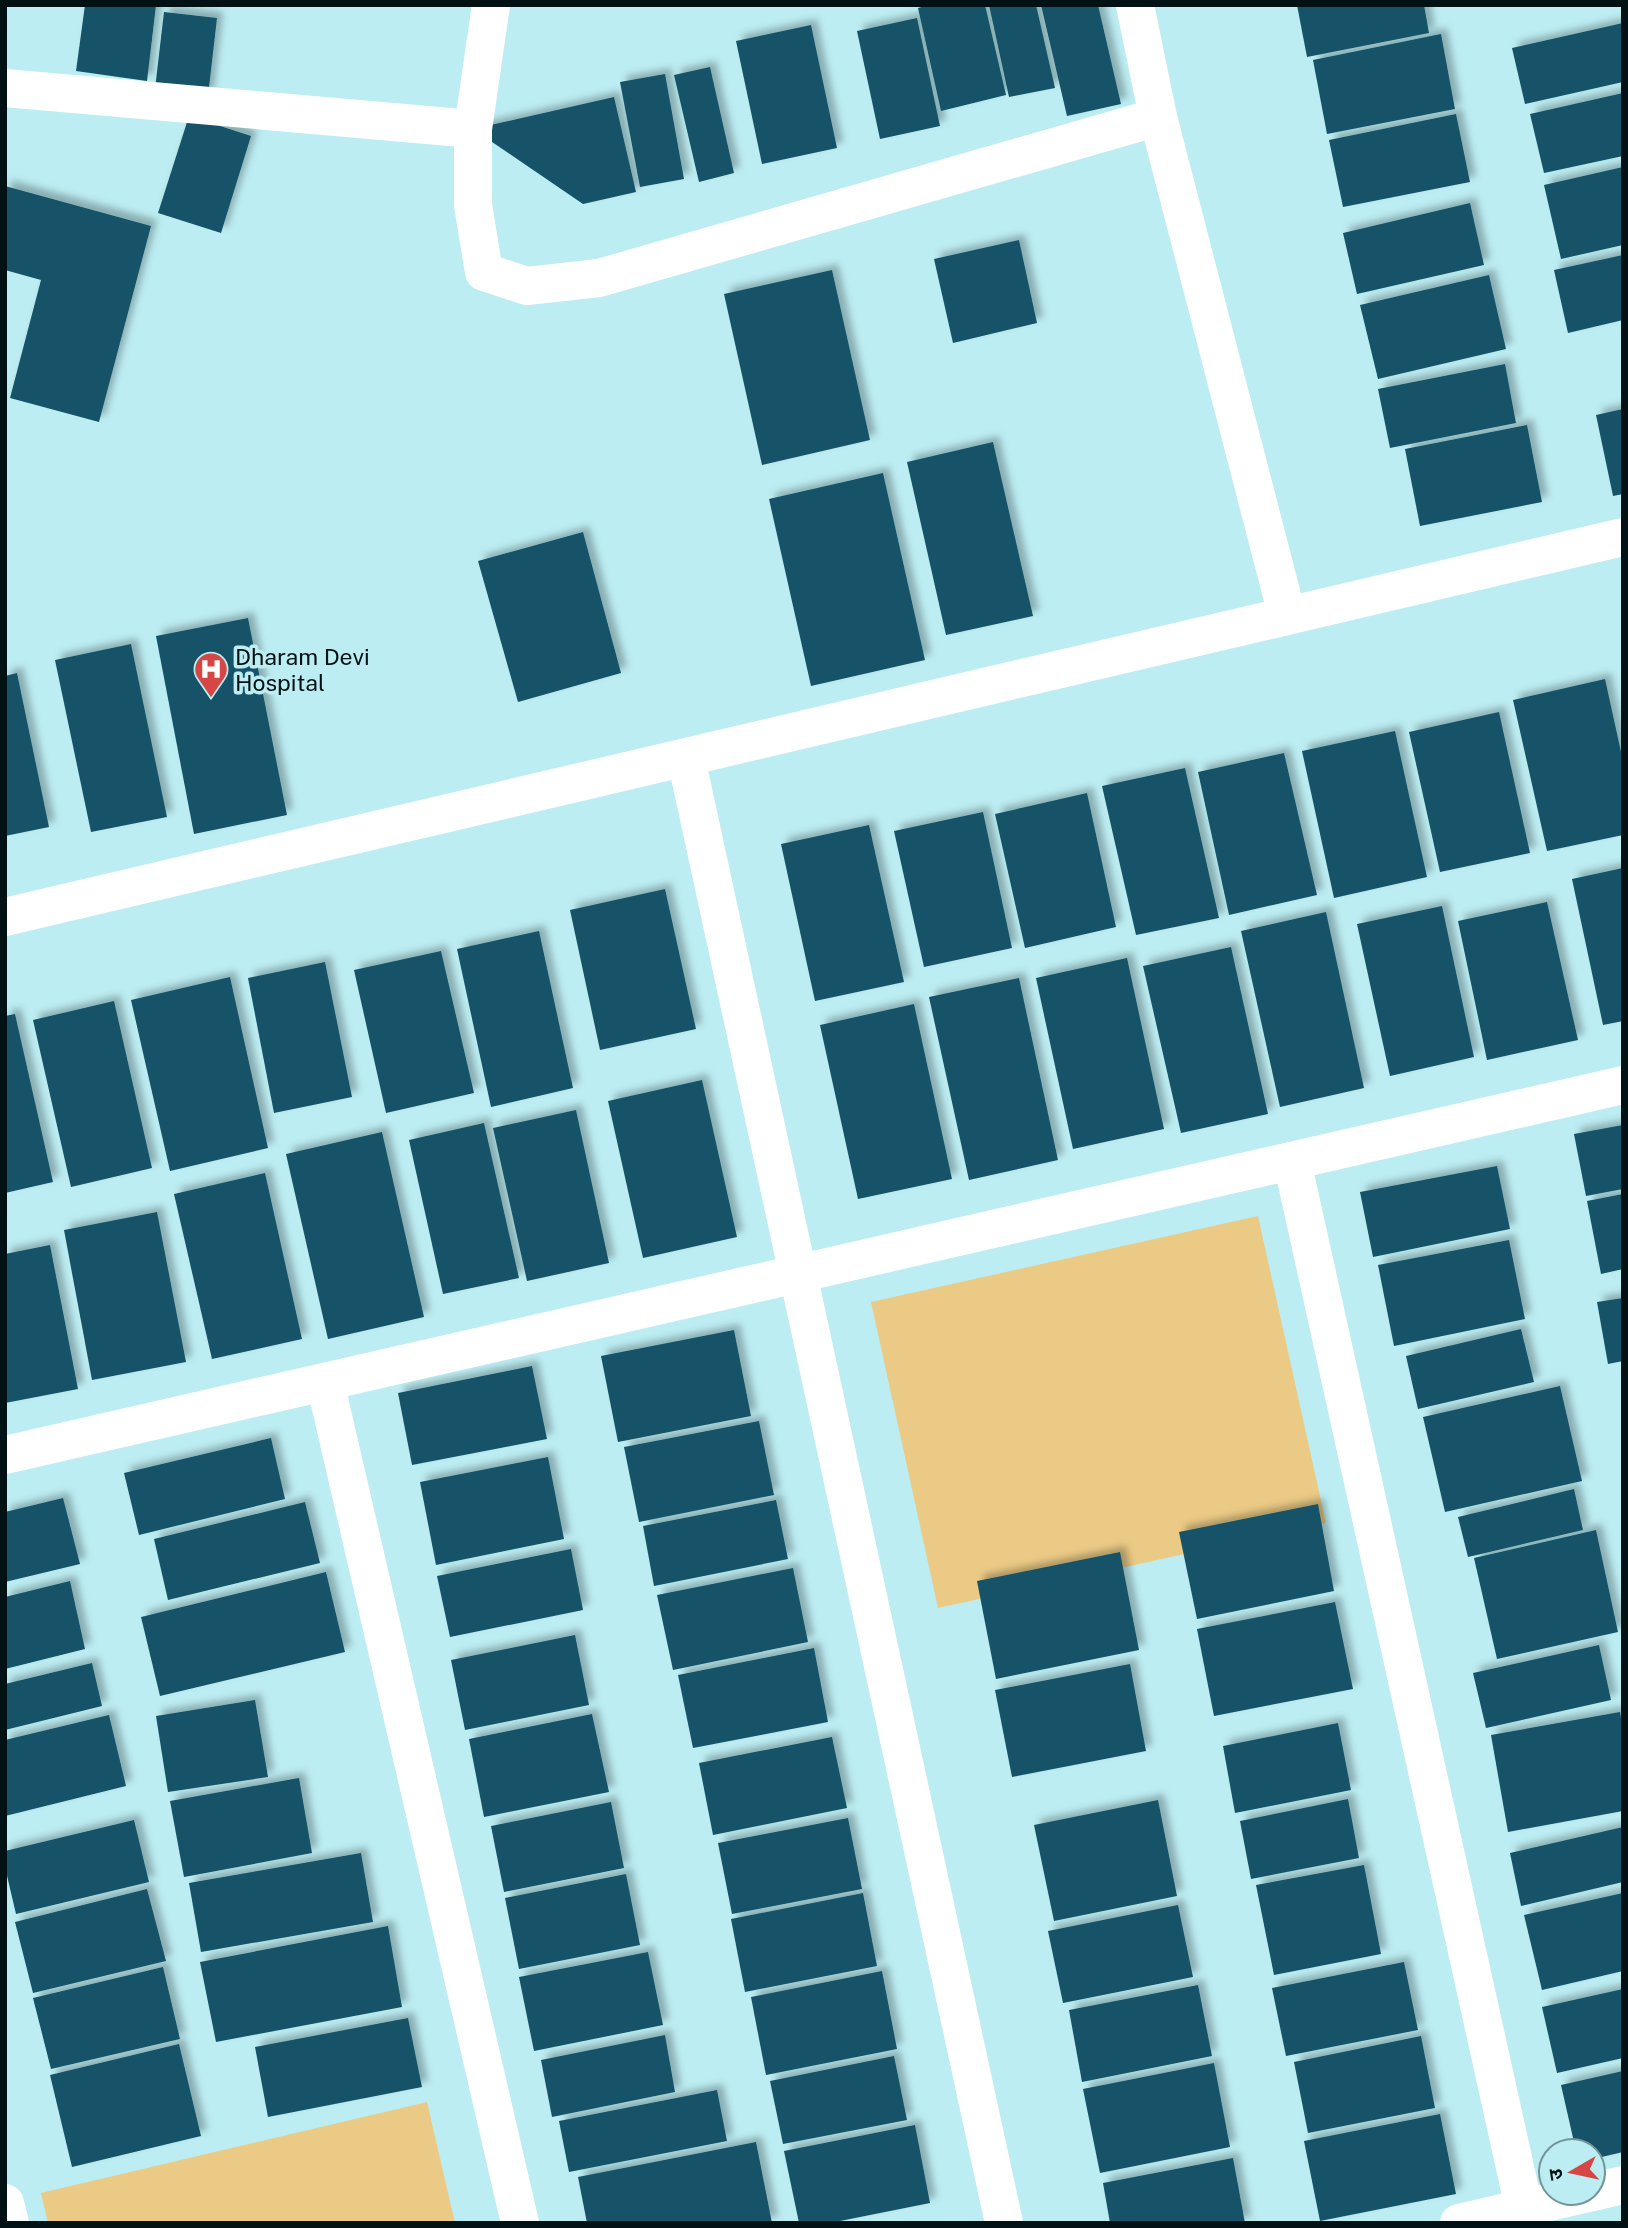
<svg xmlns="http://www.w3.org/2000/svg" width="1628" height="2228" font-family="'Public Sans','Noto Sans Devanagari',sans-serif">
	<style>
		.green { fill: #ebca85 }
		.building { fill: #145367; filter: url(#shadow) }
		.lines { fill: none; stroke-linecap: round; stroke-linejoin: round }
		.minor { stroke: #fff; stroke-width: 38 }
		.labels { text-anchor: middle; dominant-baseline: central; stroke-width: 7; stroke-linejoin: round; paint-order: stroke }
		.poi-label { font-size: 23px; fill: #021113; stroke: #bcedf2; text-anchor: start }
	</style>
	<defs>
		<filter id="shadow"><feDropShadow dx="6" dy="-6" stdDeviation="3.5" flood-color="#0004"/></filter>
	</defs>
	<rect width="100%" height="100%" fill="#bcedf2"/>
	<!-- green -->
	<g class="green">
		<polygon points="1258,1216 1326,1523 938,1608 871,1302"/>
		<polygon points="427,2102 455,2223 48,2223 41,2193"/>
	</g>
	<!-- building -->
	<g class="building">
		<polygon points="85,5 156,5 147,81 76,71"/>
		<polygon points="929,5 985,5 1006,95 941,111 918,8"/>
		<polygon points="989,5 1036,5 1055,88 1009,97"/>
		<polygon points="1041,5 1098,5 1121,104 1067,116"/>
		<polygon points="1297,5 1424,5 1429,33 1307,57"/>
		<polygon points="164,12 217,18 208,96 155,89"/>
		<polygon points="917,18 940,126 880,139 857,31"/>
		<polygon points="1623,23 1623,82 1525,104 1512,48"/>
		<polygon points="811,25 837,148 762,164 736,41"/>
		<polygon points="1441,34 1455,109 1327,134 1313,60"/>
		<polygon points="710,67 734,173 699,182 674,75"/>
		<polygon points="665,74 684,179 640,187 620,82"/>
		<polygon points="1623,93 1623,156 1544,173 1530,114"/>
		<polygon points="614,97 636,192 583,204 473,129"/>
		<polygon points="1456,114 1470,182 1343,207 1329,140"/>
		<polygon points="189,116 251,136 221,233 158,213"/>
		<polygon points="1623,167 1623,245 1561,259 1544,185"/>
		<polygon points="5,186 151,226 99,422 10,398 41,280 5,270"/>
		<polygon points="1470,203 1484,265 1357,294 1343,233"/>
		<polygon points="1019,240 1037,323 953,343 934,259"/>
		<polygon points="1623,255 1623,320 1568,333 1554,270"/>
		<polygon points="832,270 870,440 762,465 724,294"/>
		<polygon points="1489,275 1506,349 1378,379 1360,305"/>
		<polygon points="1505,364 1516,423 1390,448 1378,389"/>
		<polygon points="1623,409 1623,494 1613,496 1596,415"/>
		<polygon points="1527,425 1542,502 1420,526 1405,449"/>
		<polygon points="993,442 1033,616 946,635 907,462"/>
		<polygon points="883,473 925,660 811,686 769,499"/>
		<polygon points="583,532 621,673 518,702 478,561"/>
		<polygon points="248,618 287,815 194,834 156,636"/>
		<polygon points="131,644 167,817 91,832 55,660"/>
		<polygon points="17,673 49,827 5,836 5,676"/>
		<polygon points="1605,679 1623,761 1623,835 1547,851 1513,700"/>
		<polygon points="1499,712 1530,853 1440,872 1409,732"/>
		<polygon points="1395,731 1427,877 1334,898 1302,751"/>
		<polygon points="1284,753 1317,895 1229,915 1198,772"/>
		<polygon points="1185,768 1219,918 1136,935 1102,786"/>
		<polygon points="1087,793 1116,927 1025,948 995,814"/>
		<polygon points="983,812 1012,948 924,967 894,831"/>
		<polygon points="869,825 904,982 815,1001 781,844"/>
		<polygon points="1623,868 1623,1021 1603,1025 1572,879"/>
		<polygon points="665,889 696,1029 600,1050 570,910"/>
		<polygon points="1547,902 1578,1040 1487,1060 1458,921"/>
		<polygon points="1442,906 1474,1057 1390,1076 1357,924"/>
		<polygon points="1326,912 1364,1088 1280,1107 1241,931"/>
		<polygon points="539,931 573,1088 491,1107 457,949"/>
		<polygon points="1231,947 1268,1114 1181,1133 1143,966"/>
		<polygon points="441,951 474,1093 386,1113 354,970"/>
		<polygon points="1127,958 1164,1129 1073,1149 1036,978"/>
		<polygon points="325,962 352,1097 274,1113 248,978"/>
		<polygon points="230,977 268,1148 170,1171 131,1000"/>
		<polygon points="1019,978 1058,1160 969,1180 929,997"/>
		<polygon points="114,1001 152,1168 71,1187 33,1020"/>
		<polygon points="914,1004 952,1179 858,1199 820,1025"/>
		<polygon points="15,1014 53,1182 5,1193 5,1016"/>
		<polygon points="702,1080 737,1237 643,1258 608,1101"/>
		<polygon points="576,1110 609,1263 527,1281 493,1128"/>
		<polygon points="484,1123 519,1278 443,1294 409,1140"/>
		<polygon points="1623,1125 1623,1189 1586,1196 1574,1134"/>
		<polygon points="382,1132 424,1317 328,1339 286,1154"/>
		<polygon points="1497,1166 1510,1229 1373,1257 1360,1192"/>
		<polygon points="265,1173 302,1339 212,1359 174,1194"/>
		<polygon points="1623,1194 1623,1269 1601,1274 1587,1201"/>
		<polygon points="157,1212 186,1362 92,1380 64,1230"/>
		<polygon points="1509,1240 1525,1319 1394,1346 1378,1265"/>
		<polygon points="50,1245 78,1389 5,1403 5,1254"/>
		<polygon points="1623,1298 1623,1361 1608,1364 1597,1302"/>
		<polygon points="1521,1329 1534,1382 1418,1409 1406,1356"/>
		<polygon points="734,1330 751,1416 618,1442 601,1356"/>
		<polygon points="532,1366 547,1439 412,1465 398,1393"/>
		<polygon points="1560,1386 1582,1481 1445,1512 1423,1417"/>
		<polygon points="759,1421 774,1495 639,1522 624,1447"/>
		<polygon points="271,1438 285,1499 139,1535 124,1473"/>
		<polygon points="548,1457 564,1539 436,1565 420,1482"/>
		<polygon points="1574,1489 1583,1530 1468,1557 1458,1517"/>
		<polygon points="63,1498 80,1564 5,1582 5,1512"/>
		<polygon points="776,1500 788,1559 654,1586 643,1526"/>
		<polygon points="305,1502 320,1563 168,1600 154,1539"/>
		<polygon points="1318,1504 1334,1591 1197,1619 1179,1532"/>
		<polygon points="1596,1530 1618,1632 1497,1659 1474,1558"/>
		<polygon points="571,1549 583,1610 450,1637 437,1576"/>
		<polygon points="1120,1552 1139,1650 996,1679 977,1581"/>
		<polygon points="793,1568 808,1642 673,1670 657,1595"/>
		<polygon points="326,1572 345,1652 160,1696 141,1617"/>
		<polygon points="70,1581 85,1649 5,1669 5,1597"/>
		<polygon points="1335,1602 1353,1689 1214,1716 1197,1629"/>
		<polygon points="575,1635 589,1705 465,1730 451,1660"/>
		<polygon points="1599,1645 1611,1700 1486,1728 1473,1673"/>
		<polygon points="814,1648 828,1722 693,1748 678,1675"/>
		<polygon points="92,1663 102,1706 5,1730 5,1684"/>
		<polygon points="1130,1664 1146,1751 1012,1777 995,1690"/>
		<polygon points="255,1700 268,1777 168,1792 156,1716"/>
		<polygon points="1620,1712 1623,1730 1623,1811 1508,1832 1491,1735"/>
		<polygon points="592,1714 609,1792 484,1817 469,1739"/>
		<polygon points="109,1715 126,1786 5,1816 5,1740"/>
		<polygon points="1338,1723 1351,1790 1235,1813 1223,1746"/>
		<polygon points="832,1737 847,1808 713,1835 699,1763"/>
		<polygon points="299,1778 312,1853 184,1877 170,1801"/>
		<polygon points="1348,1799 1359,1858 1251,1879 1240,1821"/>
		<polygon points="1158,1800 1177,1896 1054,1921 1034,1825"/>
		<polygon points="611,1802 624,1868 504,1892 491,1826"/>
		<polygon points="848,1818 862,1889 732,1914 718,1843"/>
		<polygon points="134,1820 149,1882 16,1914 5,1867 5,1851"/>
		<polygon points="1623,1827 1623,1882 1521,1906 1510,1853"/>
		<polygon points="361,1853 373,1922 201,1952 189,1883"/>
		<polygon points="1364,1865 1381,1954 1274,1975 1256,1885"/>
		<polygon points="626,1874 640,1945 519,1969 505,1898"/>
		<polygon points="147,1889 166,1961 33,1993 15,1922"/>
		<polygon points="863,1893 877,1966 745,1992 731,1919"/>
		<polygon points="1623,1893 1623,1971 1542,1990 1524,1915"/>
		<polygon points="1178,1905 1193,1977 1063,2003 1048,1931"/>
		<polygon points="388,1926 402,2007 216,2042 200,1962"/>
		<polygon points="648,1952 663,2025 534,2051 519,1977"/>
		<polygon points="1404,1962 1418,2030 1286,2056 1272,1988"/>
		<polygon points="163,1967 180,2039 51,2069 33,1998"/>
		<polygon points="882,1971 897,2049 766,2075 751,1997"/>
		<polygon points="1198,1985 1212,2056 1082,2082 1069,2010"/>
		<polygon points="1623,1989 1623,2058 1557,2073 1542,2007"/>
		<polygon points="408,2018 422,2087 268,2117 255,2047"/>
		<polygon points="665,2035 675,2092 552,2117 541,2060"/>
		<polygon points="1421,2036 1435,2108 1308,2133 1294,2062"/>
		<polygon points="179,2044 201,2136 72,2167 50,2075"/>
		<polygon points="894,2056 907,2120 783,2144 770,2081"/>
		<polygon points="1214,2063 1230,2147 1100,2173 1083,2089"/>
		<polygon points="1623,2071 1623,2152 1593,2159 1593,2151 1576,2151 1561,2085"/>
		<polygon points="717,2090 727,2141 569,2172 559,2121"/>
		<polygon points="1440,2114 1456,2194 1320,2221 1304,2141"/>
		<polygon points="915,2125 930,2203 830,2223 799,2223 784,2151"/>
		<polygon points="756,2142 772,2223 587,2223 578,2177"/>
		<polygon points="1233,2158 1245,2223 1110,2223 1103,2183"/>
	</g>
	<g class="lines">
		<!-- minor -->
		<g class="minor">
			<polyline points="491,5 473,129 473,205 484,272 527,286 599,278 1158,117"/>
			<polyline points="1135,5 1158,117 1287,615"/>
			<polyline points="5,88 473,129"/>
			<polyline points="686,758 1004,2223"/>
			<polyline points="5,917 1623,537"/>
			<polyline points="1292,1161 1524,2208"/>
			<polyline points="325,1382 520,2223"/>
			<polyline points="5,1455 1623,1085"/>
			<polyline points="1593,2192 1623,2185"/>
			<polyline points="5,2203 10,2223"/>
			<polyline points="1459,2223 1588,2193"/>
		</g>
	</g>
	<!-- icons -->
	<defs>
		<g id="hospital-pin" transform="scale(1.75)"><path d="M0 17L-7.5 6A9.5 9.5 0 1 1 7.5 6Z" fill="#d54644" stroke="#bcedf2"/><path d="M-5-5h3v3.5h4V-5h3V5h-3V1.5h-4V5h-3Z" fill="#fff"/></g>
	</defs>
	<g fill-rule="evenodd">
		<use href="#hospital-pin" x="211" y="669"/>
	</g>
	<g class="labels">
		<!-- poi labels -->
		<g class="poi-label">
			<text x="235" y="656">Dharam Devi<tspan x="235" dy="26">Hospital</tspan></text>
		</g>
	</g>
	<!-- border -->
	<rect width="1628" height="2228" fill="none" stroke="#021113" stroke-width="14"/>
	<!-- north arrow -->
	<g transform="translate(1572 2172) rotate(261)"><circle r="33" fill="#bcedf2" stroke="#729599" stroke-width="2"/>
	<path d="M0-5L12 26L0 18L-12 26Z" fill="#d54644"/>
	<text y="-10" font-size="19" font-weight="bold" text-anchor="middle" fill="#021113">उ</text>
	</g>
</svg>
